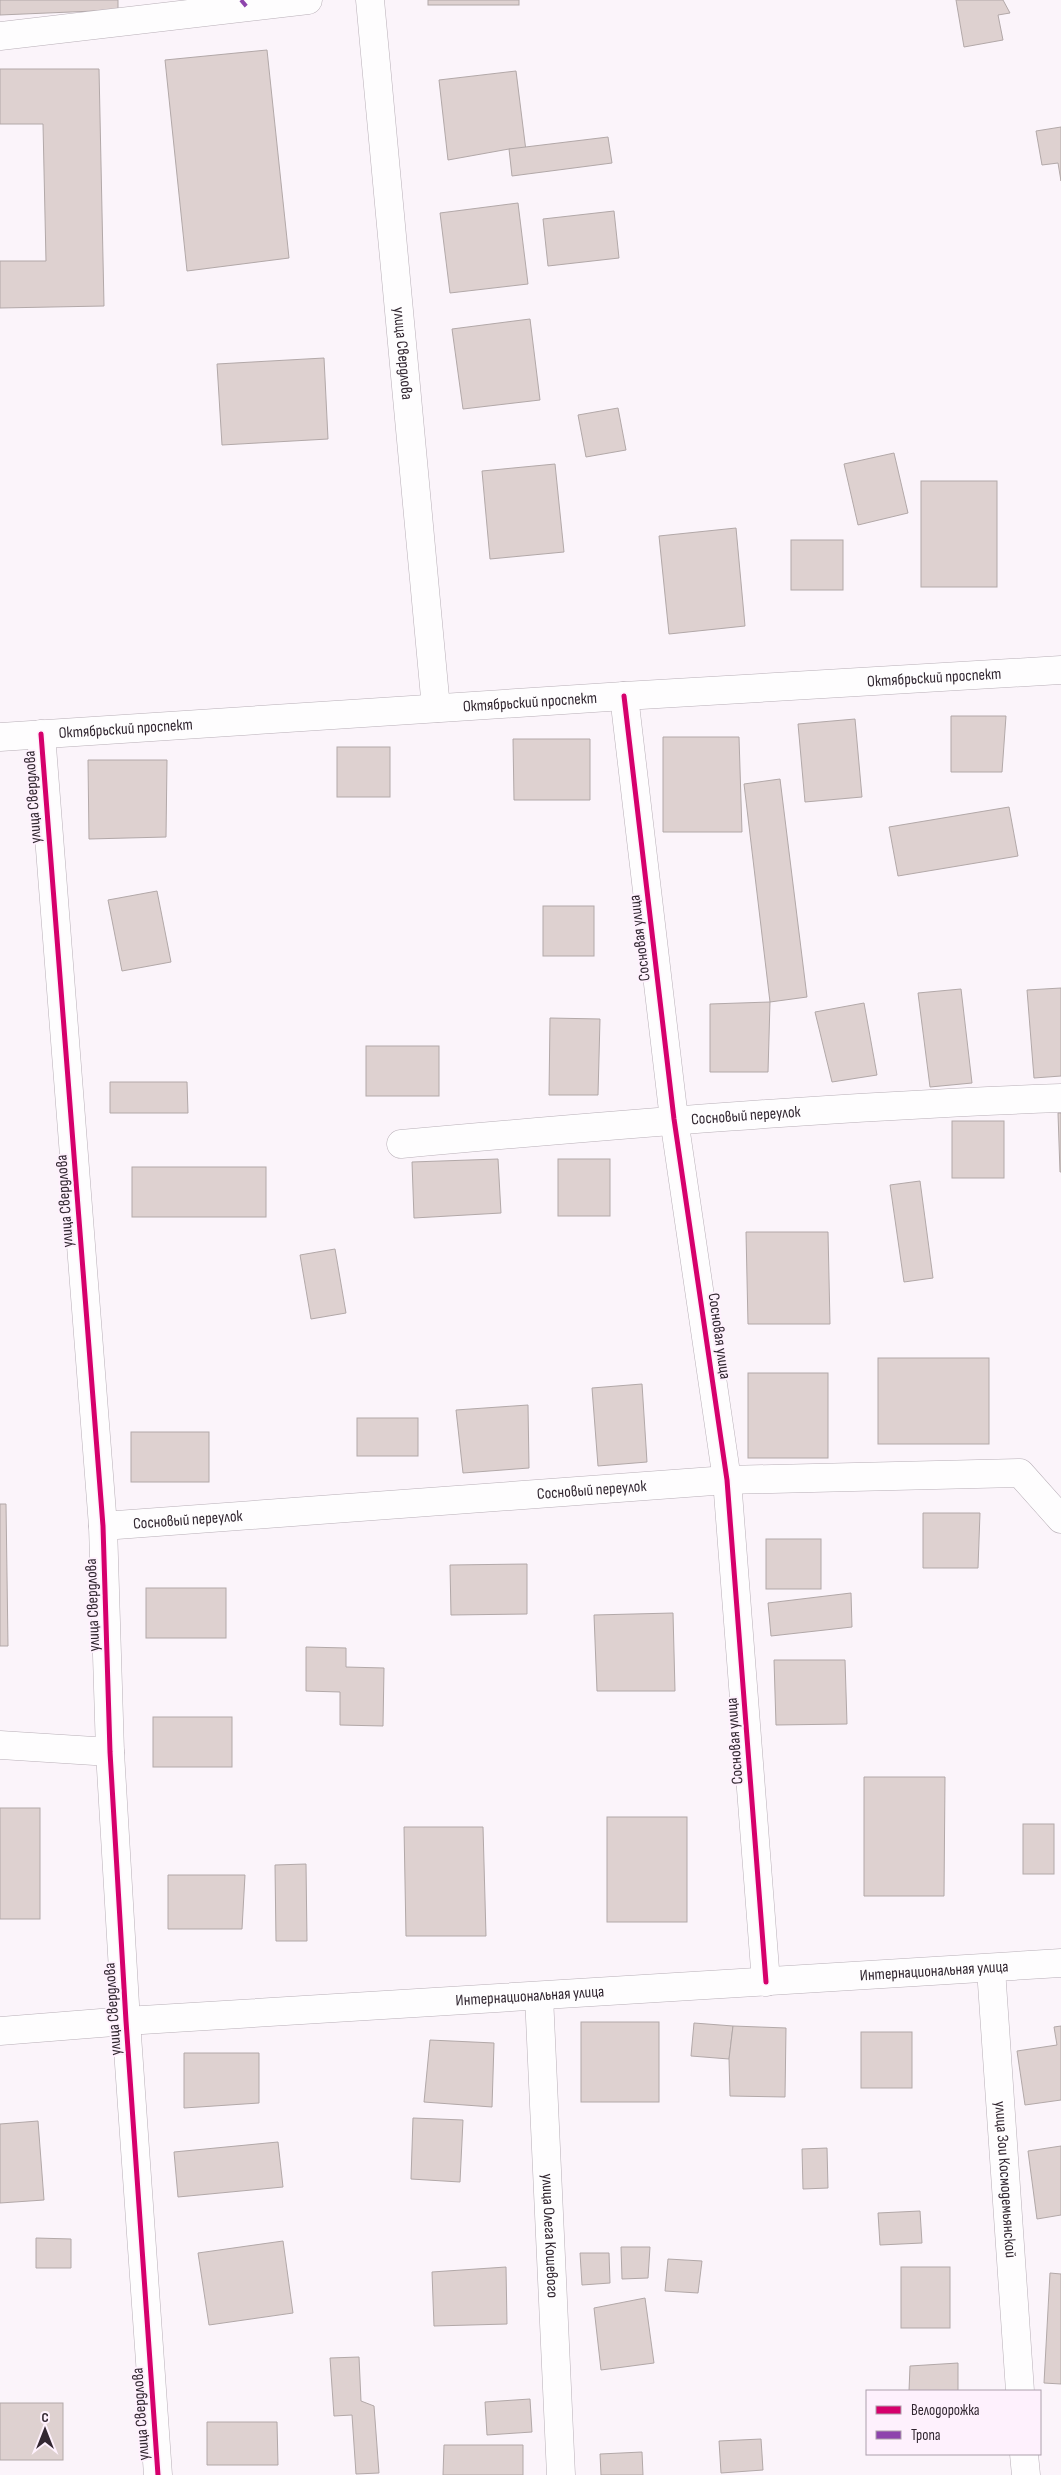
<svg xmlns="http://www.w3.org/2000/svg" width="1061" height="2475" font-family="'Sofia Sans Condensed',sans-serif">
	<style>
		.building { fill: #ded1d0; stroke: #b2a8a8 }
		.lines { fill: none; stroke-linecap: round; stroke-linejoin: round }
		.minor-casing { stroke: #b8afb7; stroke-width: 29 }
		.tertiary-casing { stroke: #b8afb7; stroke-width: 29 }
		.minor { stroke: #fefdfe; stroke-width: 28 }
		.tertiary { stroke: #fefdfe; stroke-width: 28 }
		.quiet { stroke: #8e44ad; stroke-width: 4; stroke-dasharray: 8 4; stroke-linecap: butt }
		.cycleway-casing { stroke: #fef1fd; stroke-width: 8 }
		.cycleway { stroke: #d6006c; stroke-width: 5 }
		.labels { text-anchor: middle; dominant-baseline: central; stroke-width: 4; stroke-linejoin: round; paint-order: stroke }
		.street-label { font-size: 16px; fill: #322731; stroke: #fef1fd }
	</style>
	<rect width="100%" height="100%" fill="#fbf4fa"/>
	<!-- building -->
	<g class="building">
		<polygon points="0,0 118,0 118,10 0,15"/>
		<rect x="428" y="0" width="91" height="5"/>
		<polygon points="956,0 1003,0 1010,13 998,15 1003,40 964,47"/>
		<polygon points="267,50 289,258 187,271 165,60"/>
		<polygon points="0,69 99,69 104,306 0,308 0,261 46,261 43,124 0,124"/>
		<polygon points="516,71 526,151 509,149 448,160 439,80"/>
		<polygon points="1061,127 1061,181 1058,163 1042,165 1036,131"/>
		<polygon points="608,137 612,163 512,176 509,149"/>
		<polygon points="518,203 528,284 450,293 440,213"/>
		<polygon points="614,211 619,258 548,266 543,219"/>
		<polygon points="530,319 540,400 463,409 452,329"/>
		<polygon points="324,358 328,439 222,445 217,364"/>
		<polygon points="618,408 626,450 586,457 578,415"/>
		<polygon points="894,453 908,513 858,525 844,464"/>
		<polygon points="555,464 564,552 490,559 482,471"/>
		<rect x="921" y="481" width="76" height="106"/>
		<polygon points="736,528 745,626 669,634 659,536"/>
		<rect x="791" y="540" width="52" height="50"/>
		<polygon points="951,716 1006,716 1002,772 951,772"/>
		<polygon points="855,719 862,797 805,802 798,724"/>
		<polygon points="663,737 739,737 742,832 663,832"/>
		<polygon points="513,739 590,739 590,800 514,800"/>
		<rect x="337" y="747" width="53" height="50"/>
		<polygon points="88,760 167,760 166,837 89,839"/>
		<polygon points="780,779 807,997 770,1002 744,784"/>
		<polygon points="1009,807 1018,856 898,876 889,827"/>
		<polygon points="157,891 171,962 122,971 108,900"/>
		<rect x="543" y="906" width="51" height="50"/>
		<polygon points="1061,988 1061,1076 1034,1078 1027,990"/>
		<polygon points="961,989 972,1083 930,1087 918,993"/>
		<polygon points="770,1002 768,1072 710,1072 710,1004"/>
		<polygon points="864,1003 877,1075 832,1082 815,1012"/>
		<polygon points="550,1018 600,1019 598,1095 549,1095"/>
		<rect x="366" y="1046" width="73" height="50"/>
		<polygon points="110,1082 187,1082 188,1113 110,1113"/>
		<polygon points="1058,1113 1061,1113 1061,1172 1060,1172"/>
		<rect x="952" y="1121" width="52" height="57"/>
		<polygon points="498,1159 501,1213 414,1218 412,1162"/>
		<rect x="558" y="1159" width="52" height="57"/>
		<rect x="132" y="1167" width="134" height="50"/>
		<polygon points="920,1181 933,1278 904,1282 890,1185"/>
		<polygon points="746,1232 828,1232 830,1324 748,1324"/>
		<polygon points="335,1249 346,1313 311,1319 300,1255"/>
		<rect x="878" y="1358" width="111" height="86"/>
		<rect x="748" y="1373" width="80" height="85"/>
		<polygon points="642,1384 647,1462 598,1466 592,1388"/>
		<polygon points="528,1405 529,1468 463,1473 456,1410"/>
		<rect x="357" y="1418" width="61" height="38"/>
		<rect x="131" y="1432" width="78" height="50"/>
		<polygon points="0,1504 6,1504 8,1646 0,1646"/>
		<polygon points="923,1513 980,1513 978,1568 923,1568"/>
		<rect x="766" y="1539" width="55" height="50"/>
		<polygon points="527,1564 527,1614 451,1615 450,1565"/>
		<rect x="146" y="1588" width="80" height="50"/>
		<polygon points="851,1593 852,1627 771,1636 768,1603"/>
		<polygon points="673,1613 675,1691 597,1691 594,1615"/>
		<polygon points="306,1647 346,1648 346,1667 384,1668 383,1726 340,1725 340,1692 306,1691"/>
		<polygon points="774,1660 845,1660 847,1724 776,1725"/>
		<rect x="153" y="1717" width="79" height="50"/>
		<polygon points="864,1777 945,1777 944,1896 864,1896"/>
		<rect x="0" y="1808" width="40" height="111"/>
		<rect x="607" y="1817" width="80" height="105"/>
		<rect x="1023" y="1824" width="31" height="50"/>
		<polygon points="404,1827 483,1827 486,1936 406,1936"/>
		<polygon points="306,1864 307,1941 276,1941 275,1865"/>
		<polygon points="168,1875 245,1875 242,1929 168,1929"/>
		<rect x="581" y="2022" width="78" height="80"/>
		<polygon points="694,2023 733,2026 729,2059 691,2056"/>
		<polygon points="733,2026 786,2028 785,2097 730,2096 729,2059"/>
		<polygon points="1061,2026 1061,2100 1025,2105 1017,2051 1057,2045 1054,2027"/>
		<rect x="861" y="2032" width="51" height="56"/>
		<polygon points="430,2040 494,2043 492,2107 424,2102"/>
		<polygon points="184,2053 259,2053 259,2103 184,2108"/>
		<polygon points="413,2118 463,2120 460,2182 411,2179"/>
		<polygon points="38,2121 44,2200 0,2203 0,2124"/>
		<polygon points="278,2142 283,2187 178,2197 174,2152"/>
		<polygon points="1061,2146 1061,2215 1037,2219 1028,2151"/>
		<polygon points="827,2148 828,2188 803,2189 802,2149"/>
		<polygon points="920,2211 922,2243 880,2245 878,2213"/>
		<polygon points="36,2238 71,2239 71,2268 36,2268"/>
		<polygon points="283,2241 293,2313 209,2325 198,2253"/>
		<polygon points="621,2247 650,2247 648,2278 622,2279"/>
		<polygon points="580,2253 609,2253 610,2283 582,2285"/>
		<polygon points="668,2259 702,2261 698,2293 665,2291"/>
		<polygon points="506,2267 507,2324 434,2326 432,2272"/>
		<rect x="901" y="2267" width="49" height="61"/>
		<polygon points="1050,2273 1061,2274 1061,2384 1044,2383"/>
		<polygon points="645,2298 654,2363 601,2370 594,2308"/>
		<polygon points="359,2357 361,2401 374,2406 379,2473 356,2474 352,2415 334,2416 330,2358"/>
		<polygon points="958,2363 958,2391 909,2391 910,2366"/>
		<polygon points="530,2399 532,2432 487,2435 485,2402"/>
		<rect x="0" y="2403" width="63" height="57"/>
		<polygon points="207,2422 277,2422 278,2465 207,2465"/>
		<polygon points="761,2439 763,2470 721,2473 719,2441"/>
		<polygon points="444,2445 523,2445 523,2475 443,2475"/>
		<polygon points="642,2452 643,2475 601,2475 600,2454"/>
	</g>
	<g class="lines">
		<!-- minor casing -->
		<g class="minor-casing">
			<g id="minor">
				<path id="s1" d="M370,0l66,708"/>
				<polyline points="0,36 308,0"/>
				<polyline points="624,696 674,1119 727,1480 766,1982"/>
				<polyline points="41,734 103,1526 110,1752 126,2021 158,2475"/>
				<path id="s2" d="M401,1144c220,-20 439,-38 660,-46"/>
				<path id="s3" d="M103,1526l624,-46 293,-7 41,46"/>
				<polyline points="0,1745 110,1752"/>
				<path id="s4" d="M991,1969l29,422"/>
				<path id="s5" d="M539,1996l22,479"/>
				<path id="s6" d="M0,2031l126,-10 935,-58"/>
				<polyline points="1024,2454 1026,2475"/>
			</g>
		</g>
		<!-- tertiary casing -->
		<g class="tertiary-casing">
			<g id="tertiary">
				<path id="s7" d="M0,737l624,-41 437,-26"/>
			</g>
		</g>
		<!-- minor -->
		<use href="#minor" class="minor"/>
		<!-- tertiary -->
		<use href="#tertiary" class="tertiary"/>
		<!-- quiet -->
		<polyline class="quiet" points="241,0 247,7"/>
		<!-- cycleway casing -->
		<g class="cycleway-casing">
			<g id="cycleway">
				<polyline points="624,696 674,1119 727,1480 766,1982"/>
				<polyline points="41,734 103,1526 110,1752 126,2021 158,2475"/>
			</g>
		</g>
		<!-- cycleway -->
		<use href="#cycleway" class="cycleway"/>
	</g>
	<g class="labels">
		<!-- street labels -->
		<g class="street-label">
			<text stroke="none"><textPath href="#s1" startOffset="355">улица Свердлова</textPath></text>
			<text stroke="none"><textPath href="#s7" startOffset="936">Октябрьский проспект</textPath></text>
			<text stroke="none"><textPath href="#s7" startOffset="531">Октябрьский проспект</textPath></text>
			<text stroke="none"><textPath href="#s7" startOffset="126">Октябрьский проспект</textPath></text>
			<text transform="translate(33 797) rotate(-94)">улица Свердлова</text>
			<text transform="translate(640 938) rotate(-97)">Сосновая улица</text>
			<text stroke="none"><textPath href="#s2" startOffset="346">Сосновый переулок</textPath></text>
			<text transform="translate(65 1201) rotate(-94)">улица Свердлова</text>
			<text transform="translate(719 1336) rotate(82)">Сосновая улица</text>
			<text stroke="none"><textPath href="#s3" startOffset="490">Сосновый переулок</textPath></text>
			<text stroke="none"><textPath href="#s3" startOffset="85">Сосновый переулок</textPath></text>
			<text transform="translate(93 1605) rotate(-92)">улица Свердлова</text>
			<text transform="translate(735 1741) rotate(-94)">Сосновая улица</text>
			<text stroke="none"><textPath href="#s6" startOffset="936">Интернациональная улица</textPath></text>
			<text stroke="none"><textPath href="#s6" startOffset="531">Интернациональная улица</textPath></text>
			<text transform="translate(113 2009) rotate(-94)">улица Свердлова</text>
			<text stroke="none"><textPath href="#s4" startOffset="211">улица Зои Космодемьянской</textPath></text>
			<text stroke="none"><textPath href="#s5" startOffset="240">улица Олега Кошевого</textPath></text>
			<text transform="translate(141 2414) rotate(-94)">улица Свердлова</text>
		</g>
	</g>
	<!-- legend -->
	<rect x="866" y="2390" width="175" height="65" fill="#fef1fd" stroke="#aca0ab"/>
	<rect x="876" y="2406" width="25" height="8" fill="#d6006c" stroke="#aca0ab"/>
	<text x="911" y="2415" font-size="15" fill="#322731">Велодорожка</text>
	<rect x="876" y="2431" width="25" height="8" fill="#8e44ad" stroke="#aca0ab"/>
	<text x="911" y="2440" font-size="15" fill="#322731">Тропа</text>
	<!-- north arrow -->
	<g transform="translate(45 2430)" stroke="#fef1fd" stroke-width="4" paint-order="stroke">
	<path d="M0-4L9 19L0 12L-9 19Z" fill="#322731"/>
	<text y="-8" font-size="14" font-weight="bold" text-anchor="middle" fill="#322731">С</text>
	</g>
</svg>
